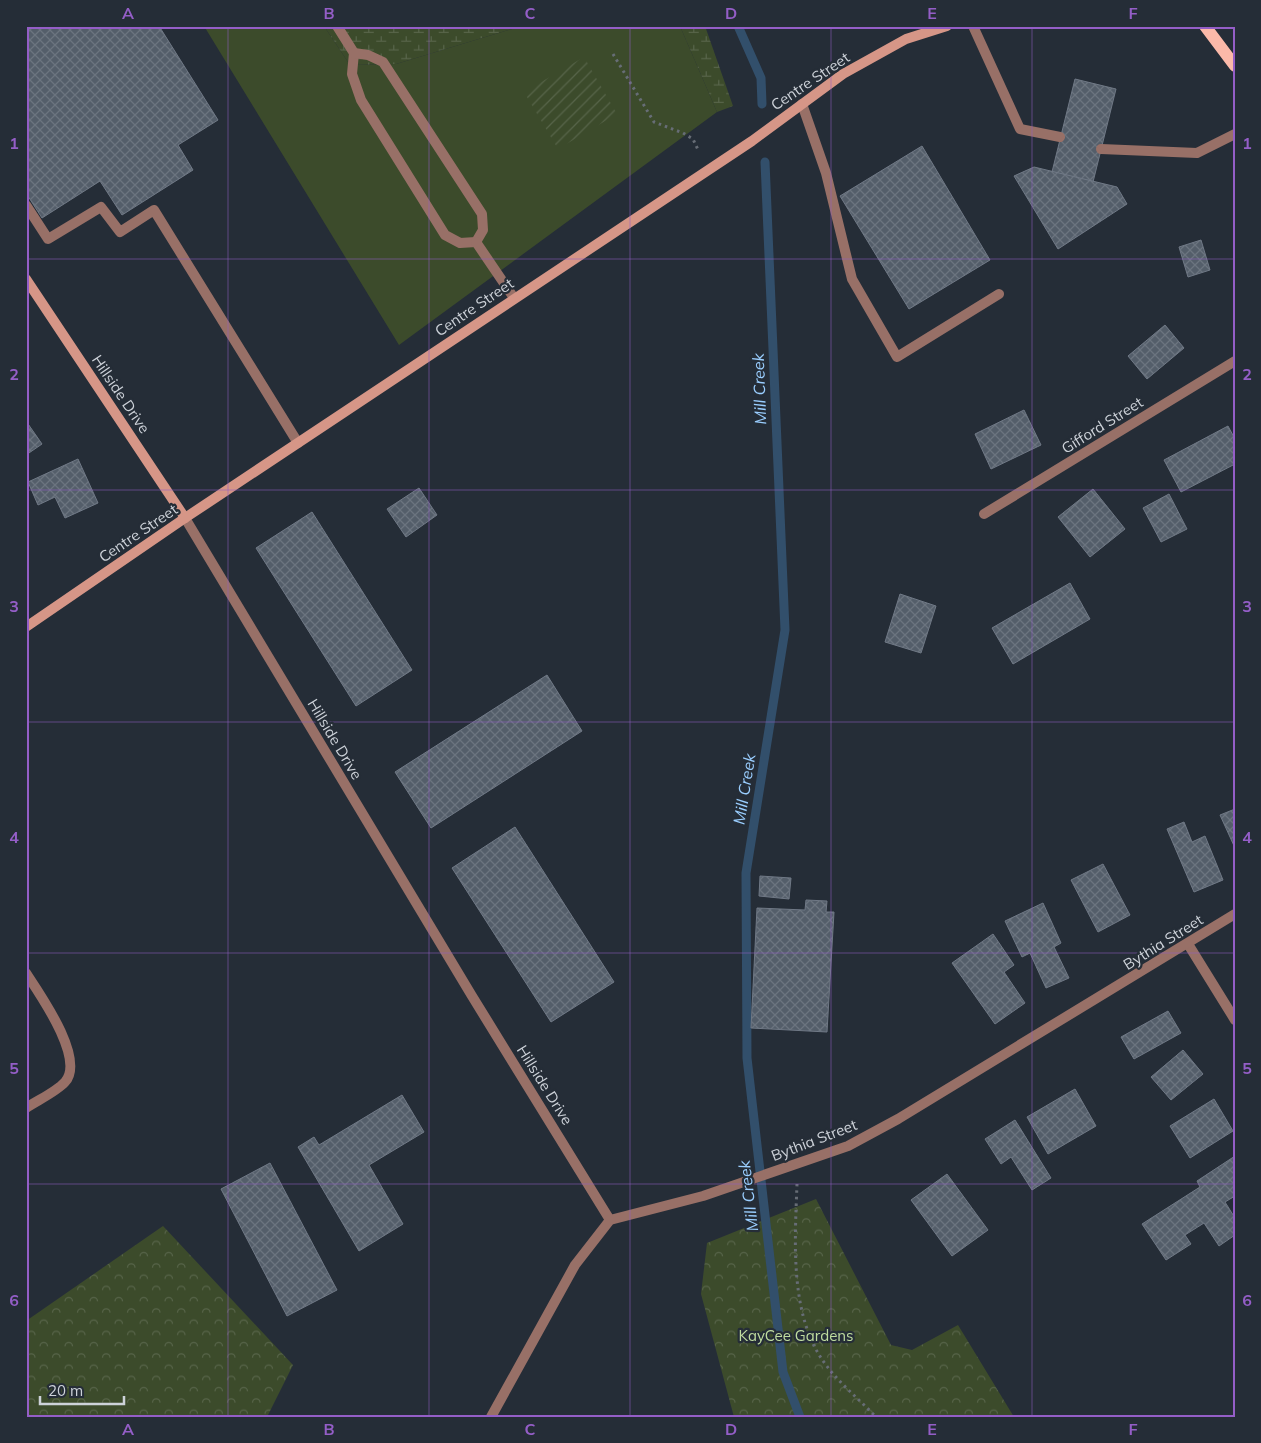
<svg xmlns="http://www.w3.org/2000/svg" width="1261" height="1443" font-family="Mulish,sans-serif">
	<style>
		.grass { fill: #3c4b2b }
		.wetland { fill: url(#wetland-marsh) }
		.park { fill: url(#park-crowns) }
		.garden { fill: url(#garden-furrows) }
		.lines { fill: none; stroke-linecap: round; stroke-linejoin: round }
		.stream { stroke: #324f6b; stroke-width: 9 }
		.building { fill: url(#building-cross-hatch); stroke: #707986 }
		.path { stroke: #676d76; stroke-width: 3; stroke-dasharray: 2.5 4; stroke-linecap: butt }
		.lane { stroke: #987067; stroke-width: 10 }
		.street { stroke: #987067; stroke-width: 10 }
		.secondary { stroke: #d69687; stroke-width: 10 }
		.primary { stroke: #fbb9a9; stroke-width: 12 }
		.grid { fill: none; stroke: #945ec7; stroke-width: 1; stroke-opacity: 0.55 }
		.labels { text-anchor: middle; dominant-baseline: central; stroke-width: 4.5; stroke-linejoin: round; paint-order: stroke }
		.street-label { font-size: 15px; fill: #cdd2d9; stroke: #252d37 }
		.park-label { font-size: 15px; fill: #bfdc9f; stroke: #252d37 }
		.water-label { font-size: 16px; font-style: italic; fill: #9aceff; stroke: #252d37 }
		.neatline { fill: none; stroke: #945ec7; stroke-width: 2 }
		.grid-label { font-size: 16px; text-anchor: middle; font-weight: bold; fill: #945ec7 }
	</style>
	<defs>
		<pattern id="wetland-marsh" width="20" height="14" patternUnits="userSpaceOnUse" patternTransform="scale(1.25)"><rect width="20" height="14" fill="#3c4b2b"/><path d="M1 5h8M5 5V1M11 12h8M15 12V8" fill="none" stroke="#576449"/></pattern>
		<pattern id="park-crowns" width="20" height="18" patternUnits="userSpaceOnUse" patternTransform="scale(1.25)"><rect width="20" height="18" fill="#3c4b2b"/><path d="M2 6a3 3 0 1 1 6 0M12 15a3 3 0 1 1 6 0" fill="none" stroke="#576449"/></pattern>
		<pattern id="garden-furrows" width="10" height="10" patternUnits="userSpaceOnUse" patternTransform="scale(1.25)"><rect width="10" height="10" fill="#3c4b2b"/><path d="M-1 1l2-2M0 10L10 0M9 11l2-2" fill="none" stroke="#576449"/></pattern>
		<pattern id="building-cross-hatch" width="8" height="8" patternUnits="userSpaceOnUse" patternTransform="scale(1.25)"><rect width="8" height="8" fill="#545e6a"/><path d="M0 0l8 8M0 8l8-8" fill="none" stroke="#6b747f"/></pattern>
	</defs>
	<rect width="100%" height="100%" fill="#252d37"/>
	<!-- grass -->
	<polygon class="grass" points="204,26 324,26 350,65 396,64 522,26 680,26 717,112 399,345"/>
	<!-- wetland -->
	<g class="wetland">
		<polygon points="324,26 522,26 396,64 350,65"/>
		<polygon points="680,26 705,26 733,106 717,112"/>
	</g>
	<!-- park -->
	<g class="park">
		<polygon points="816,1199 891,1345 912,1350 958,1325 1014,1417 734,1417 701,1294 707,1243"/>
		<polygon points="163,1226 293,1365 267,1417 26,1417 26,1321"/>
	</g>
	<!-- garden -->
	<polygon class="garden" points="584,57 617,114 558,149 524,92"/>
	<g class="lines">
		<!-- stream -->
		<g class="stream">
			<polyline points="738,26 761,78 762,104"/>
			<polyline points="765,162 785,630 746,873 747,1058 783,1372 800,1417"/>
		</g>
	</g>
	<!-- building -->
	<g class="building">
		<polygon points="26,26 159,26 218,120 178,145 193,170 122,215 100,181 42,218 26,193"/>
		<polygon points="1075,79 1116,89 1093,182 1052,172"/>
		<polygon points="922,146 990,260 909,309 840,196"/>
		<polygon points="1034,167 1117,187 1127,204 1058,249 1014,176"/>
		<polygon points="1201,240 1210,270 1188,277 1179,247"/>
		<polygon points="1165,325 1184,348 1147,379 1128,356"/>
		<polygon points="1024,410 1041,445 991,469 975,434"/>
		<polygon points="26,421 42,444 26,455"/>
		<polygon points="1228,426 1235,439 1235,464 1181,492 1164,460"/>
		<polygon points="78,459 98,503 65,518 55,497 38,505 28,482"/>
		<polygon points="419,488 437,515 406,537 387,509"/>
		<polygon points="1093,489 1125,529 1090,557 1058,517"/>
		<polygon points="1169,494 1187,529 1161,542 1143,508"/>
		<polygon points="312,512 412,670 356,706 256,548"/>
		<polygon points="1070,583 1090,619 1013,664 992,628"/>
		<polygon points="900,594 936,606 921,653 885,642"/>
		<polygon points="547,675 582,731 431,828 395,772"/>
		<polygon points="1235,809 1235,848 1220,815"/>
		<polygon points="1184,822 1192,842 1205,836 1223,880 1194,892 1167,829"/>
		<polygon points="515,827 614,982 551,1022 452,868"/>
		<polygon points="1103,864 1130,915 1098,932 1071,880"/>
		<polygon points="760,876 791,878 789,899 759,896"/>
		<polygon points="806,900 827,901 826,912 834,912 827,1032 751,1028 757,908 805,910"/>
		<polygon points="1043,903 1061,943 1054,947 1069,978 1046,988 1030,953 1022,957 1005,921"/>
		<polygon points="993,934 1014,965 1004,972 1025,1003 995,1024 952,963"/>
		<polygon points="1168,1011 1181,1033 1134,1059 1121,1037"/>
		<polygon points="1183,1050 1203,1074 1171,1100 1151,1077"/>
		<polygon points="1075,1089 1096,1126 1048,1154 1027,1117"/>
		<polygon points="402,1095 424,1132 369,1165 403,1224 359,1251 298,1147 314,1137 319,1145"/>
		<polygon points="1214,1099 1233,1131 1190,1158 1170,1126"/>
		<polygon points="1015,1120 1051,1178 1032,1190 1011,1157 1001,1164 985,1139"/>
		<polygon points="1235,1156 1235,1196 1225,1202 1235,1218 1235,1235 1219,1246 1204,1223 1185,1235 1191,1244 1166,1260 1142,1224 1200,1187 1197,1181"/>
		<polygon points="270,1163 337,1290 287,1316 221,1189"/>
		<polygon points="947,1174 988,1230 952,1256 911,1200"/>
	</g>
	<g class="lines">
		<!-- path -->
		<g class="path">
			<polyline points="613,54 654,122 683,133 693,139 699,152"/>
			<path d="M797,1184c-2,57 -8,133 29,181 14,19 34,35 50,52"/>
		</g>
		<!-- lane -->
		<g class="lane">
			<polyline points="337,26 354,53 352,74 361,100 445,235 460,243 476,242"/>
			<polyline points="973,26 1020,129 1060,137"/>
			<polyline points="354,53 368,55 383,62 482,214 483,230 476,242"/>
			<polyline points="802,104 826,173 852,279 897,357 999,294"/>
			<polyline points="1101,149 1197,153 1235,134"/>
			<polyline points="26,205 48,239 101,207 120,232 154,210 298,443"/>
			<polyline points="476,242 514,298"/>
		</g>
		<!-- street -->
		<g class="street">
			<polyline points="984,514 1235,361"/>
			<polyline points="185,518 472,996 610,1220"/>
			<polyline points="1188,944 1235,1020"/>
			<path d="M26,973c13,20 60,86 39,109 -9,10 -27,18 -39,26"/>
			<polyline points="491,1417 575,1265 610,1220 703,1196 848,1146 898,1119 1235,914"/>
		</g>
		<!-- secondary -->
		<g class="secondary">
			<polyline points="26,279 185,518"/>
			<polyline points="26,627 185,518 752,141 843,74 906,39 947,26"/>
		</g>
		<!-- primary -->
		<polyline class="primary" points="1205,26 1235,66"/>
	</g>
	<!-- grid -->
	<path class="grid" d="M228,26v1391M429,26v1391M630,26v1391M831,26v1391M1032,26v1391M26,259h1209M26,490h1209M26,722h1209M26,953h1209M26,1184h1209"/>
	<g class="labels">
		<!-- street labels -->
		<g class="street-label">
			<text transform="translate(810 81) rotate(-34)">Centre Street</text>
			<text transform="translate(474 307) rotate(-34)">Centre Street</text>
			<text transform="translate(121 394) rotate(56)">Hillside Drive</text>
			<text transform="translate(1102 425) rotate(-32)">Gifford Street</text>
			<text transform="translate(138 533) rotate(-34)">Centre Street</text>
			<text transform="translate(335 739) rotate(59)">Hillside Drive</text>
			<text transform="translate(1163 942) rotate(-32)">Bythia Street</text>
			<text transform="translate(545 1085) rotate(58)">Hillside Drive</text>
			<text transform="translate(814 1140) rotate(-21)">Bythia Street</text>
		</g>
		<!-- park labels -->
		<g class="park-label">
			<text x="796" y="1335">KayCee Gardens</text>
		</g>
		<!-- water labels -->
		<g class="water-label">
			<text transform="translate(759 389) rotate(-92)">Mill Creek</text>
			<text transform="translate(744 789) rotate(-81)">Mill Creek</text>
			<text transform="translate(748 1196) rotate(-97)">Mill Creek</text>
		</g>
	</g>
	<!-- border -->
	<rect width="1261" height="1443" fill="none" stroke="#252d37" stroke-width="55"/>
	<!-- scale -->
	<path d="M40 1396v8h84v-8" fill="none" stroke="#cdd2d9" stroke-width="2.5"/>
	<text x="48" y="1396" font-size="15" fill="#cdd2d9" stroke="#252d37" stroke-width="4" paint-order="stroke">20 m</text>
	<rect x="28" y="28" width="1206" height="1388" class="neatline"/>
	<g class="grid-label">
		<text x="128" y="19">A</text>
		<text x="329" y="19">B</text>
		<text x="530" y="19">C</text>
		<text x="731" y="19">D</text>
		<text x="932" y="19">E</text>
		<text x="1133" y="19">F</text>
		<text x="14" y="149">1</text>
		<text x="1247" y="149">1</text>
		<text x="14" y="380">2</text>
		<text x="1247" y="380">2</text>
		<text x="14" y="612">3</text>
		<text x="1247" y="612">3</text>
		<text x="14" y="843">4</text>
		<text x="1247" y="843">4</text>
		<text x="14" y="1074">5</text>
		<text x="1247" y="1074">5</text>
		<text x="14" y="1306">6</text>
		<text x="1247" y="1306">6</text>
		<text x="128" y="1435">A</text>
		<text x="329" y="1435">B</text>
		<text x="530" y="1435">C</text>
		<text x="731" y="1435">D</text>
		<text x="932" y="1435">E</text>
		<text x="1133" y="1435">F</text>
	</g>
</svg>
